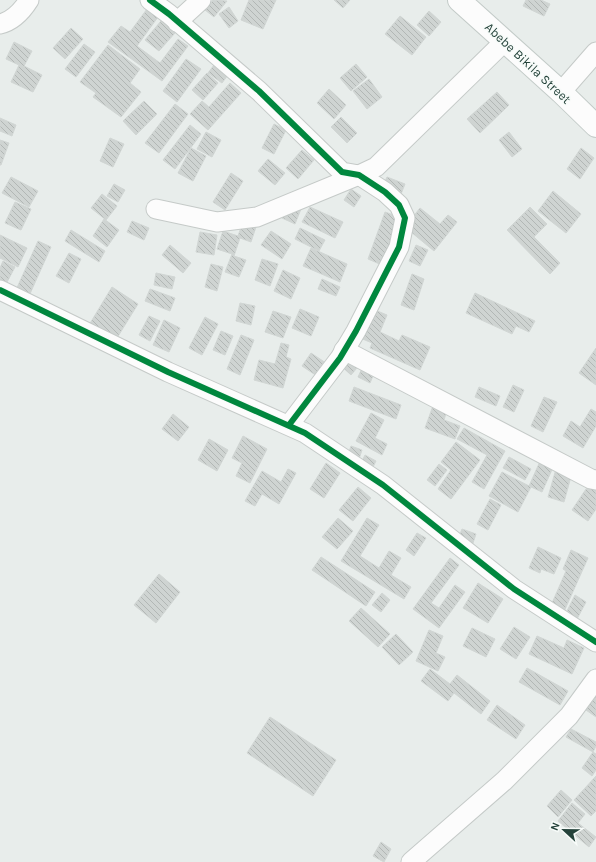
<svg xmlns="http://www.w3.org/2000/svg" width="596" height="862" font-family="Karla,sans-serif">
	<style>
		.building { fill: url(#building-back-hatch); stroke: #d1d6d4 }
		.lines { fill: none; stroke-linecap: round; stroke-linejoin: round }
		.minor-casing { stroke: #c5cac8; stroke-width: 21 }
		.secondary-casing { stroke: #c3cbc8; stroke-width: 24 }
		.minor { stroke: #fcfcfc; stroke-width: 19 }
		.secondary { stroke: #fcfcfc; stroke-width: 22 }
		.cycleway-casing { stroke: #f7fbf9; stroke-width: 8 }
		.cycleway { stroke: #00873e; stroke-width: 6 }
		.labels { text-anchor: middle; dominant-baseline: central; stroke-width: 3; stroke-linejoin: round; paint-order: stroke }
		.street-label { font-size: 13px; fill: #24423a; stroke: #f7fbf9 }
	</style>
	<defs>
		<pattern id="building-back-hatch" width="6" height="6" patternUnits="userSpaceOnUse"><rect width="6" height="6" fill="#cfd4d2"/><path d="M-1 5l2 2M0 0l6 6M5-1l2 2" fill="none" stroke="#b2b7b5"/></pattern>
	</defs>
	<rect width="100%" height="100%" fill="#e8edeb"/>
	<!-- building -->
	<g class="building">
		<polygon points="213,0 227,1 214,17 205,10"/>
		<polygon points="249,0 276,0 263,29 241,20"/>
		<polygon points="334,0 350,0 343,8"/>
		<polygon points="526,0 541,0 550,4 544,16 523,6"/>
		<polygon points="229,7 238,21 229,28 219,14"/>
		<polygon points="147,9 158,17 137,46 160,63 178,39 188,46 162,81 108,42 121,26 130,32"/>
		<polygon points="429,11 441,22 429,36 417,25"/>
		<polygon points="400,16 426,37 412,55 385,34"/>
		<polygon points="161,21 175,33 159,51 145,40"/>
		<polygon points="71,28 83,39 65,59 53,48"/>
		<polygon points="14,42 32,51 24,66 42,75 33,92 11,82 19,65 6,59"/>
		<polygon points="84,44 95,52 76,77 65,69"/>
		<polygon points="108,45 140,69 130,83 141,92 121,117 93,97 96,93 80,82"/>
		<polygon points="186,59 201,69 177,102 163,91"/>
		<polygon points="356,64 367,77 351,91 340,78"/>
		<polygon points="214,65 228,75 222,83 208,73"/>
		<polygon points="207,73 218,83 203,100 192,90"/>
		<polygon points="369,79 382,97 367,109 353,91"/>
		<polygon points="230,83 241,93 208,130 190,114 202,101 209,107"/>
		<polygon points="329,89 346,105 334,119 317,103"/>
		<polygon points="497,92 509,105 480,133 467,119"/>
		<polygon points="144,101 157,114 136,135 123,121"/>
		<polygon points="175,104 188,114 159,153 145,143"/>
		<polygon points="341,117 357,133 347,143 331,127"/>
		<polygon points="0,118 16,125 12,136 0,131"/>
		<polygon points="274,124 286,130 274,154 262,148"/>
		<polygon points="190,125 201,134 175,169 163,160"/>
		<polygon points="206,132 221,140 212,157 197,149"/>
		<polygon points="509,132 522,149 512,157 499,140"/>
		<polygon points="110,138 124,144 113,167 100,161"/>
		<polygon points="0,140 9,143 1,165 0,165"/>
		<polygon points="191,148 206,156 193,181 178,173"/>
		<polygon points="581,148 594,158 580,179 567,169"/>
		<polygon points="302,150 314,160 298,179 286,168"/>
		<polygon points="268,159 285,173 275,185 258,171"/>
		<polygon points="231,173 243,181 225,210 213,202"/>
		<polygon points="11,177 38,191 29,207 2,193"/>
		<polygon points="387,177 405,184 401,194 383,186"/>
		<polygon points="114,184 125,190 118,202 107,196"/>
		<polygon points="351,189 361,196 354,207 344,200"/>
		<polygon points="553,191 581,214 566,233 538,211"/>
		<polygon points="102,194 117,206 106,220 91,208"/>
		<polygon points="15,202 31,209 21,230 5,223"/>
		<polygon points="288,203 301,209 295,224 282,218"/>
		<polygon points="310,207 343,222 335,238 302,222"/>
		<polygon points="530,207 547,224 534,237 560,263 550,274 507,230"/>
		<polygon points="420,208 440,224 448,215 457,222 434,251 405,227"/>
		<polygon points="385,212 399,217 382,265 368,259"/>
		<polygon points="104,219 119,230 107,247 93,236"/>
		<polygon points="244,219 257,224 251,242 240,238 234,256 246,260 239,277 225,272 232,254 217,249 223,231 238,236"/>
		<polygon points="132,221 149,228 144,240 127,232"/>
		<polygon points="300,228 325,240 319,251 295,239"/>
		<polygon points="71,230 105,251 99,262 65,241"/>
		<polygon points="271,231 291,244 282,259 261,245"/>
		<polygon points="200,232 217,235 214,255 196,252"/>
		<polygon points="0,235 27,248 18,267 0,258"/>
		<polygon points="38,241 51,247 29,296 16,290"/>
		<polygon points="170,245 191,263 183,273 162,255"/>
		<polygon points="416,245 428,250 420,266 409,261"/>
		<polygon points="311,248 347,264 340,282 303,266"/>
		<polygon points="69,253 81,259 69,283 56,276"/>
		<polygon points="262,259 278,264 270,286 255,280"/>
		<polygon points="3,261 15,267 5,286 0,283 0,268"/>
		<polygon points="211,264 223,267 217,291 205,287"/>
		<polygon points="283,270 300,278 291,299 274,291"/>
		<polygon points="156,273 175,277 172,289 154,285"/>
		<polygon points="412,274 424,279 414,310 401,305"/>
		<polygon points="322,279 340,287 336,296 318,289"/>
		<polygon points="112,287 138,304 112,346 86,330"/>
		<polygon points="150,289 175,298 170,311 145,301"/>
		<polygon points="475,293 535,321 529,332 516,326 512,334 466,313"/>
		<polygon points="240,303 255,306 251,325 236,321"/>
		<polygon points="370,308 387,315 380,332 399,341 402,335 430,347 420,370 370,348 372,343 358,337"/>
		<polygon points="300,309 319,317 311,336 292,328"/>
		<polygon points="273,311 291,317 283,338 265,332"/>
		<polygon points="149,316 160,321 150,341 139,335"/>
		<polygon points="205,317 218,324 202,355 189,348"/>
		<polygon points="164,320 180,328 169,352 153,345"/>
		<polygon points="221,331 233,336 225,355 213,350"/>
		<polygon points="241,335 254,340 240,375 227,369"/>
		<polygon points="281,343 289,345 286,357 291,359 283,388 254,380 259,360 275,364"/>
		<polygon points="596,348 596,385 579,373"/>
		<polygon points="349,351 362,362 351,375 339,364"/>
		<polygon points="311,353 326,363 317,376 302,366"/>
		<polygon points="364,364 376,369 370,383 358,377"/>
		<polygon points="513,385 524,390 514,412 503,407"/>
		<polygon points="354,387 401,405 396,419 349,401"/>
		<polygon points="479,387 500,396 496,406 475,397"/>
		<polygon points="438,392 451,397 444,420 460,426 455,439 425,428"/>
		<polygon points="544,397 557,402 543,432 531,426"/>
		<polygon points="591,409 596,412 596,426 583,448 563,436 571,421 580,427"/>
		<polygon points="371,413 384,420 375,438 387,444 382,455 356,441"/>
		<polygon points="173,414 189,427 178,441 162,429"/>
		<polygon points="464,428 505,451 484,489 472,482 487,455 457,439"/>
		<polygon points="243,436 267,449 250,483 236,476 242,463 232,458"/>
		<polygon points="209,439 228,450 217,471 198,460"/>
		<polygon points="456,442 480,460 451,499 438,489 451,470 441,462"/>
		<polygon points="351,446 362,450 356,468 345,463"/>
		<polygon points="546,448 559,454 542,492 529,486"/>
		<polygon points="365,455 376,461 368,477 357,471"/>
		<polygon points="509,457 531,469 525,480 503,468"/>
		<polygon points="326,463 340,473 324,498 310,489"/>
		<polygon points="439,464 447,470 435,486 427,480"/>
		<polygon points="288,469 296,473 279,504 262,494 255,506 245,501 262,471 281,482"/>
		<polygon points="556,469 572,473 564,502 548,497"/>
		<polygon points="502,472 531,487 518,512 489,496"/>
		<polygon points="588,486 596,491 596,509 588,521 572,510"/>
		<polygon points="358,487 371,498 353,521 339,510"/>
		<polygon points="490,499 501,505 488,530 477,524"/>
		<polygon points="338,518 353,531 337,549 322,537"/>
		<polygon points="367,518 379,525 360,556 379,568 389,551 401,558 391,575 411,587 404,599 341,561"/>
		<polygon points="462,529 476,534 471,549 456,544"/>
		<polygon points="417,533 426,538 414,556 406,550"/>
		<polygon points="538,547 561,558 554,574 541,569 540,573 529,568"/>
		<polygon points="571,550 588,558 562,616 549,610 566,571 563,569"/>
		<polygon points="321,557 375,592 366,606 312,570"/>
		<polygon points="450,558 459,565 431,603 439,608 455,585 465,592 439,628 413,609"/>
		<polygon points="159,574 180,592 156,623 134,605"/>
		<polygon points="478,583 503,599 488,623 463,608"/>
		<polygon points="382,593 390,600 381,612 372,605"/>
		<polygon points="575,595 586,602 577,619 566,613"/>
		<polygon points="361,608 390,634 378,647 349,621"/>
		<polygon points="514,627 530,637 516,659 500,649"/>
		<polygon points="472,628 495,639 486,657 463,646"/>
		<polygon points="429,630 443,636 436,653 445,657 438,671 416,661"/>
		<polygon points="396,634 413,652 399,665 382,647"/>
		<polygon points="537,636 564,648 567,640 584,648 572,674 529,654"/>
		<polygon points="527,668 568,691 560,705 519,682"/>
		<polygon points="430,669 450,684 457,675 490,701 481,714 454,693 448,701 421,681"/>
		<polygon points="593,695 596,697 596,717 583,708"/>
		<polygon points="497,705 525,725 516,739 487,720"/>
		<polygon points="270,717 336,760 313,796 247,753"/>
		<polygon points="571,729 596,742 596,746 593,752 566,737"/>
		<polygon points="593,752 596,754 596,770 592,776 582,768"/>
		<polygon points="596,776 596,811 591,816 574,800"/>
		<polygon points="561,790 572,800 558,817 547,806"/>
		<polygon points="572,803 585,814 578,823 596,837 589,847 558,821"/>
		<polygon points="381,842 391,849 384,862 373,856"/>
	</g>
	<g class="lines">
		<!-- minor casing -->
		<g class="minor-casing">
			<g id="minor">
				<polyline points="150,0 169,14 259,91 342,172 359,175 385,192 399,205 405,218 399,247 356,331 340,358 289,425"/>
				<polyline points="177,22 201,0"/>
				<path d="M0,24c13,-3 22,-13 29,-24"/>
				<polyline points="561,92 596,52"/>
				<polyline points="156,209 217,222 257,217 359,175 376,167 505,41"/>
				<polyline points="0,290 168,372 305,433 383,485 514,589 596,642"/>
				<polyline points="344,350 591,479 596,480"/>
				<polyline points="411,862 504,781 569,716 596,679"/>
			</g>
		</g>
		<!-- secondary casing -->
		<g class="secondary-casing">
			<polyline id="secondary" points="459,0 561,92 596,126"/>
		</g>
		<!-- minor -->
		<use href="#minor" class="minor"/>
		<!-- secondary -->
		<use href="#secondary" class="secondary"/>
		<!-- cycleway casing -->
		<g class="cycleway-casing">
			<g id="cycleway">
				<polyline points="150,0 169,14 259,91 342,172 359,175 385,192 399,205 405,218 399,247 356,331 340,358 289,425"/>
				<polyline points="0,290 168,372 305,433 383,485 514,589 596,642"/>
			</g>
		</g>
		<!-- cycleway -->
		<use href="#cycleway" class="cycleway"/>
	</g>
	<g class="labels">
		<!-- street labels -->
		<g class="street-label">
			<text transform="translate(528 63) rotate(43)">Abebe Bikila Street</text>
		</g>
	</g>
	<!-- north arrow -->
	<g transform="translate(564 830) rotate(292)" stroke="#f7fbf9" stroke-width="3" paint-order="stroke">
	<path d="M0-3L7 15L0 10L-7 15Z" fill="#24423a"/>
	<text y="-6" font-size="11" font-weight="bold" text-anchor="middle" fill="#24423a">N</text>
	</g>
</svg>
